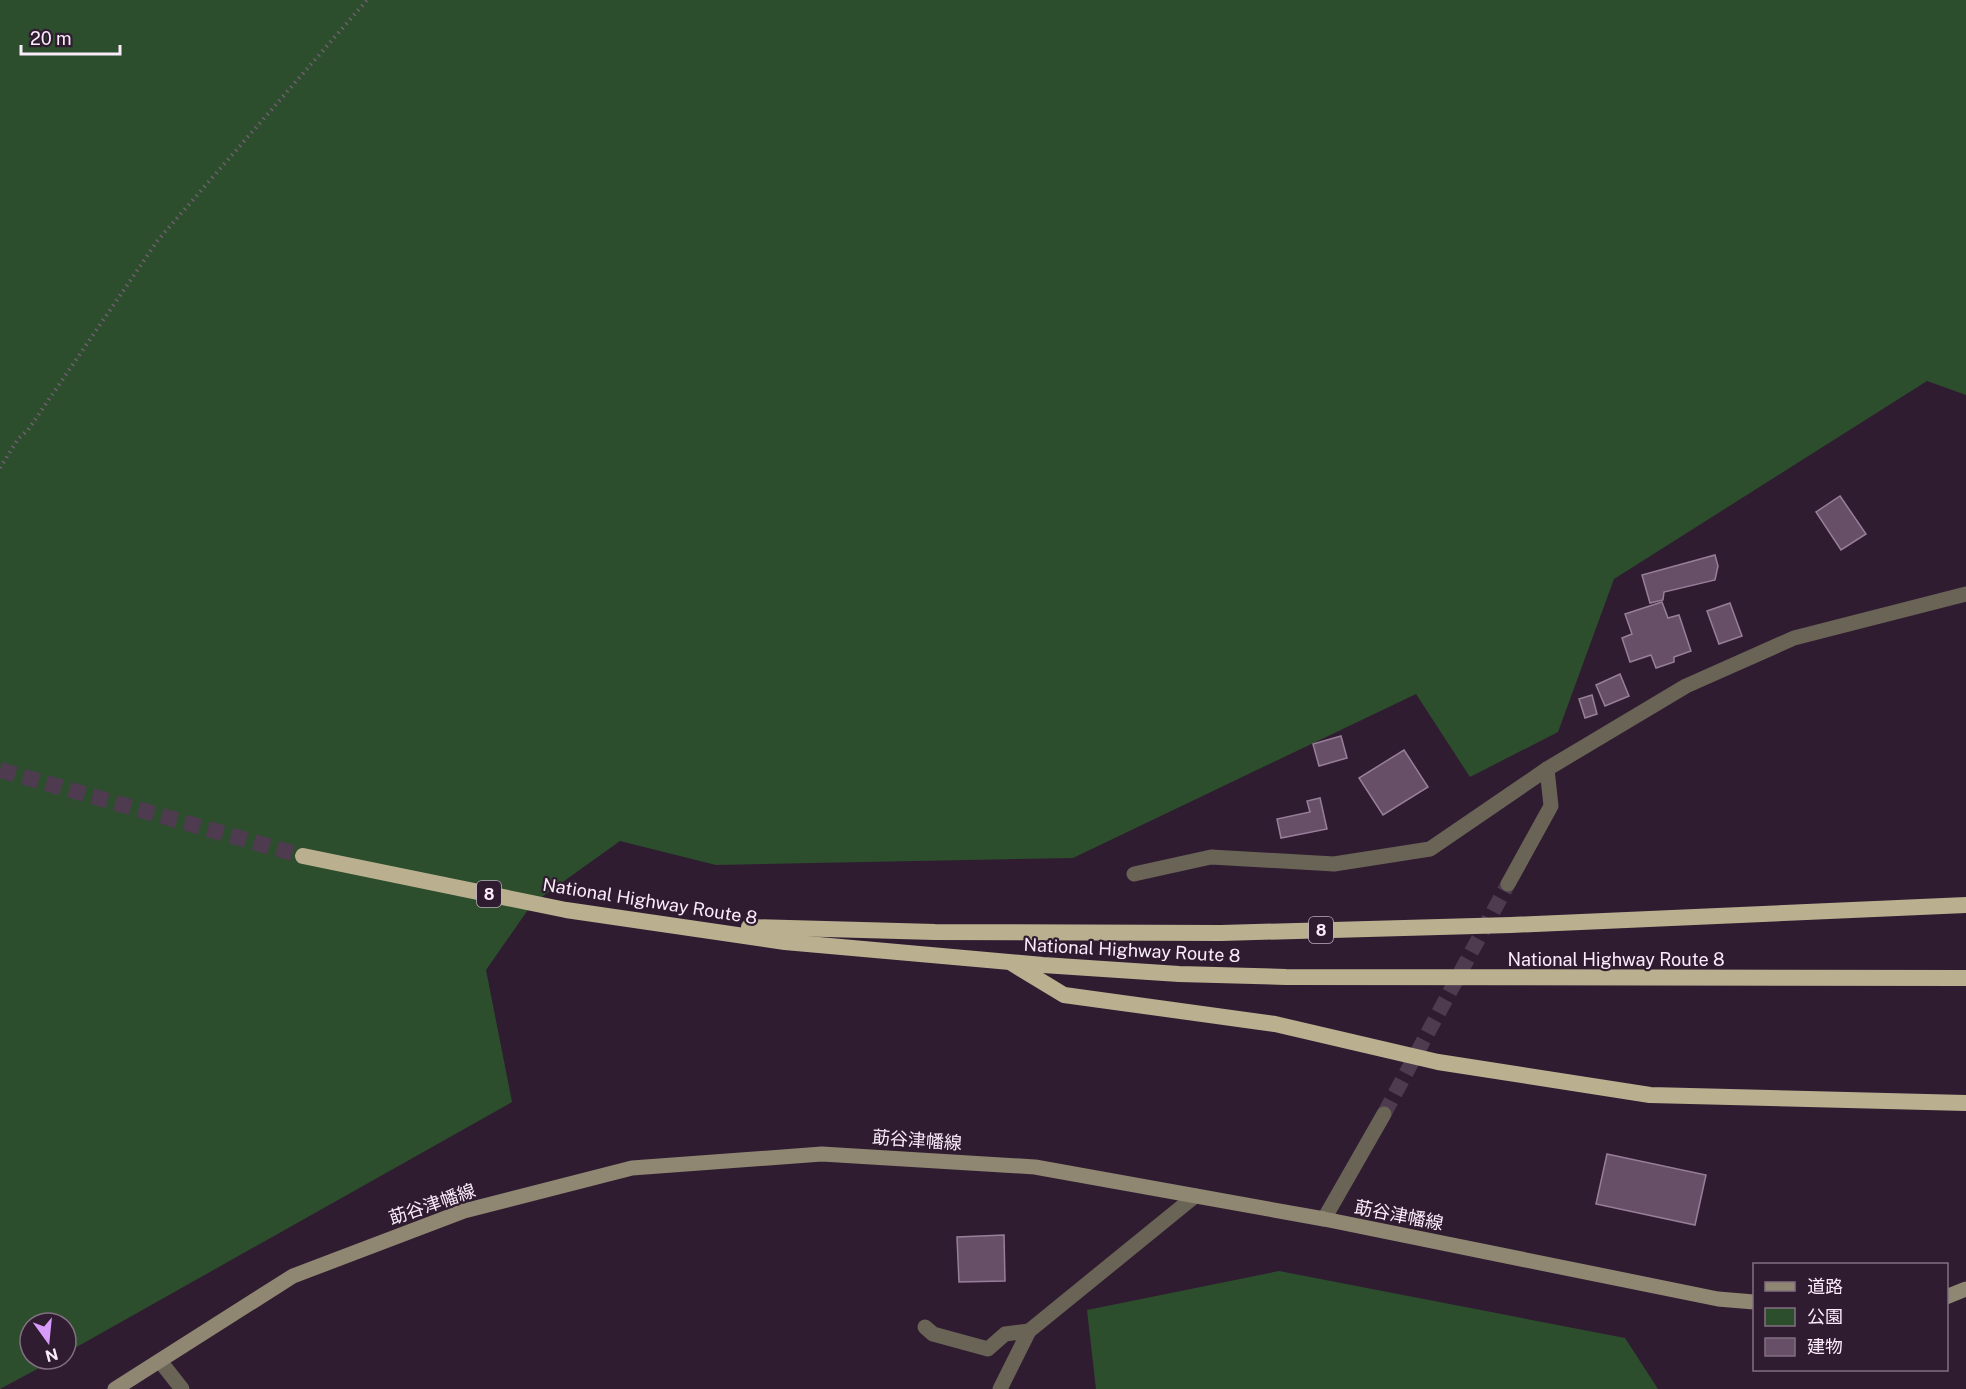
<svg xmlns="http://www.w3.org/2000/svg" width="1966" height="1389" font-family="'Public Sans','Noto Sans JP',sans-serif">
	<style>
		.green { fill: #2c4e2d }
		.building { fill: #664f67; stroke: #987f99; stroke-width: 1.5 }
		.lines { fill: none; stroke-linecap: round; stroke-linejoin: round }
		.minor-tunnel { stroke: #4e3b4f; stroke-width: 15; stroke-dasharray: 15 8; stroke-linecap: butt }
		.trunk-tunnel { stroke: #4e3b4f; stroke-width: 16; stroke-dasharray: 16 8; stroke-linecap: butt }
		.path { stroke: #6f5d70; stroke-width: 4; stroke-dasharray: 1.5 4.5; stroke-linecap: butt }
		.service { stroke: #696456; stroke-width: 15 }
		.minor { stroke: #696456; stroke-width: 15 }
		.secondary { stroke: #8f8771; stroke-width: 15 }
		.trunk { stroke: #bab090; stroke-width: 16 }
		.labels { text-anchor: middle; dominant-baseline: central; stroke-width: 4.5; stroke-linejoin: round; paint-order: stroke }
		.shield { fill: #301c31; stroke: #bdaebe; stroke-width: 1.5 }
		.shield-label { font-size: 16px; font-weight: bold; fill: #faecfa }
		.street-label { font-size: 18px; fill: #faecfa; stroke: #301c31 }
	</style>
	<rect width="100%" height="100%" fill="#301c31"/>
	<!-- green -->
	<g class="green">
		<polygon points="0,0 1966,0 1966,395 1927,381 1614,579 1558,732 1470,777 1416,694 1073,858 716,865 620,841 532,904 486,970 512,1102 66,1353 66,1323 30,1323 30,1359 56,1359 0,1389"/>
		<polygon points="1279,1271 1625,1338 1658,1389 1096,1389 1087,1310"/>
	</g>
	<!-- building -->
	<g class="building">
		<polygon points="1840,496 1866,534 1841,550 1816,512"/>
		<polygon points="1715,555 1718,566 1715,580 1664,592 1663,600 1650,603 1642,575"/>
		<polygon points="1662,602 1668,618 1679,615 1691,651 1674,657 1674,662 1656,668 1651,655 1630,662 1622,638 1632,634 1625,614"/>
		<polygon points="1730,603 1742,636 1719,644 1707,611"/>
		<polygon points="1620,674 1629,696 1605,706 1596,685"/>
		<polygon points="1592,695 1597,714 1585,718 1579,699"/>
		<polygon points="1341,736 1347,758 1319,766 1313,744"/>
		<polygon points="1404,750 1428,787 1383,815 1359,778"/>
		<polygon points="1320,798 1327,829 1281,838 1277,819 1310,812 1307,801"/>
		<polygon points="1607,1154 1706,1175 1695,1225 1596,1204"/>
		<polygon points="1004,1235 1005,1281 959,1282 957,1237"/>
	</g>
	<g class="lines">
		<!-- minor-tunnel -->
		<polyline class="minor-tunnel" points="1384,1114 1508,884"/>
		<!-- trunk-tunnel -->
		<polyline class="trunk-tunnel" points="0,770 303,856"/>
		<!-- path -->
		<polyline class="path" points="0,468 18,439 28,430 158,240 367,0"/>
		<!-- service -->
		<g class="service">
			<polyline points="925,1327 933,1334 988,1349 1005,1334 1029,1331"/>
			<polyline points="160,1361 182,1389"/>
			<polyline points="1000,1389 1029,1331 1195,1196"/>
		</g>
		<!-- minor -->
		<g class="minor">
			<polyline points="1134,874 1211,857 1334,864 1430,849 1547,769 1686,686 1794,638 1966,594"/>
			<polyline points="1508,884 1551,806 1547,769"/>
			<polyline points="1324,1219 1384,1114"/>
		</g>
		<!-- secondary -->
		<g class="secondary">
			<polyline points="1946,1297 1966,1289"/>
			<polyline points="115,1389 293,1276 464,1211 632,1168 822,1154 1035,1167 1324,1219 1718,1299 1754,1302"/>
		</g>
		<!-- trunk -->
		<g class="trunk">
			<polyline points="303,856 566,910 785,942 1043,965 1179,974 1286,977 1966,978"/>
			<polyline points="749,927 935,932 1221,933 1511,925 1966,905"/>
			<polyline points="1013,964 1064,995 1275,1024 1438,1062 1650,1095 1966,1103"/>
		</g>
	</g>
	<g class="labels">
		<!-- shield labels -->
		<g class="shield">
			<rect x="477" y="881" width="24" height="26" rx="4.5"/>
			<rect x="1309" y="917" width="24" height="26" rx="4.5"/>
		</g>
		<g class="shield-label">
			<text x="489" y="894">8</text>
			<text x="1321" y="930">8</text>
		</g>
		<!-- street labels -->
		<g class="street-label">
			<text transform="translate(650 901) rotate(9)">National Highway Route 8</text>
			<text transform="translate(1132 950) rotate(3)">National Highway Route 8</text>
			<text x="1616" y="959">National Highway Route 8</text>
			<text transform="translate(917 1140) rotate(4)">莇谷津幡線</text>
			<text transform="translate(432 1204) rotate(-19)">莇谷津幡線</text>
			<text transform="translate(1399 1215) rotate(11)">莇谷津幡線</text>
		</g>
	</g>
	<!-- legend -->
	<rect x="1753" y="1263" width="195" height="108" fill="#301c31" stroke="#816f81" stroke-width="1.5"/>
	<rect x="1765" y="1282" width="30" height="9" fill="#8f8771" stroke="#816f81" stroke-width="1.5"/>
	<text x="1807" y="1293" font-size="18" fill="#faecfa">道路</text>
	<rect x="1765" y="1308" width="30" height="18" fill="#2c4e2d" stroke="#816f81" stroke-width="1.5"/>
	<text x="1807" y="1323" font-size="18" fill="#faecfa">公園</text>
	<rect x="1765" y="1338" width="30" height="18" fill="#664f67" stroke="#816f81" stroke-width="1.5"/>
	<text x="1807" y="1353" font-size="18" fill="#faecfa">建物</text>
	<!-- north arrow -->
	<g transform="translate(48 1341) rotate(165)"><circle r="28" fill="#301c31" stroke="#816f81" stroke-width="1.5"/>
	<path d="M0-4.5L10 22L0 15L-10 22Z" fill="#d79bf9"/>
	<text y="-9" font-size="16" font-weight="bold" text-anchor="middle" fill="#faecfa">N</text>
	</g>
	<!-- scale -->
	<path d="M21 45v9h99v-9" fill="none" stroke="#faecfa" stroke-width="3"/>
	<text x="30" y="45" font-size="18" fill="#faecfa" stroke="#301c31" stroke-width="4.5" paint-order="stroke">20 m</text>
</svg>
